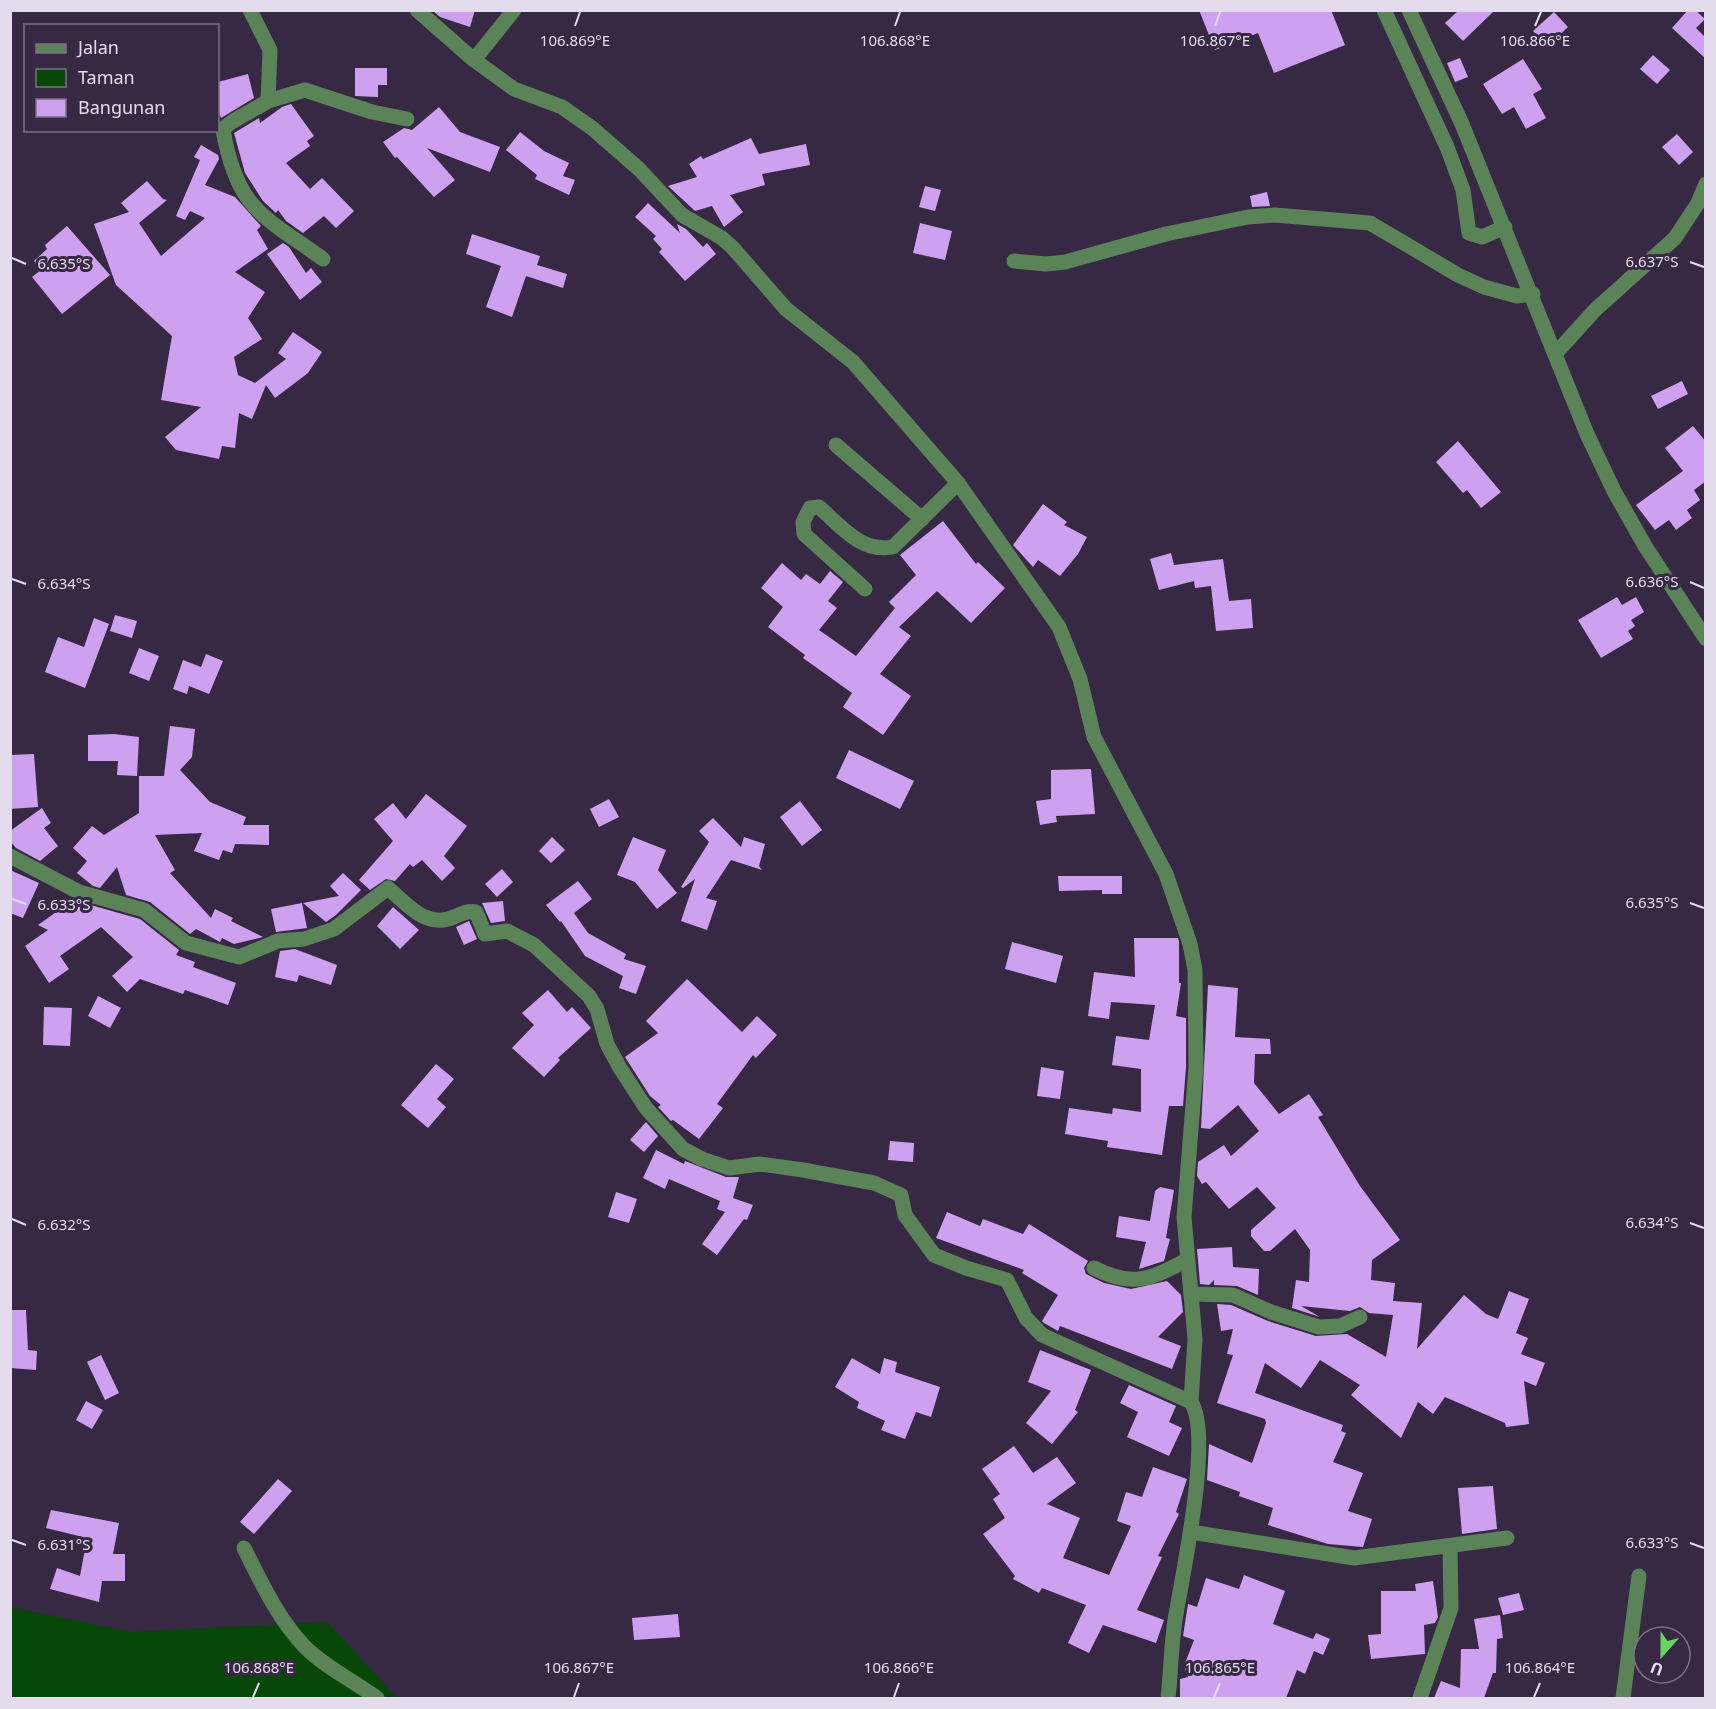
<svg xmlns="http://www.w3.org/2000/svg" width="1716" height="1709" font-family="'Noto Sans',sans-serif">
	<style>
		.green { fill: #074809 }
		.building { fill: #cea1f0 }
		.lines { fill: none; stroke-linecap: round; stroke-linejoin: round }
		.minor { stroke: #5a8357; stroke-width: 15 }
		.ticks { fill: none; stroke: #e4dbec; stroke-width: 2 }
		.ticks-label { font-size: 15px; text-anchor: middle; fill: #e4dbec; stroke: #372843; stroke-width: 6; stroke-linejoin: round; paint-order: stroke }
	</style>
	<rect width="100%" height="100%" fill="#372843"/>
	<!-- green -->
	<polygon class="green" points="11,1607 131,1632 327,1622 397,1698 11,1698"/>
	<!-- building -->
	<g class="building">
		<polygon points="432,10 475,10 470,27 440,17"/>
		<polygon points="1199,10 1331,10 1345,45 1274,73 1258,33 1215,50"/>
		<polygon points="1459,10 1495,10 1463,41 1445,23"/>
		<polygon points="1688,10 1695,10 1705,19 1696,28 1706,38 1706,59 1672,28"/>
		<polygon points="1554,12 1568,27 1548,46 1533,31"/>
		<polygon points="1653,55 1670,70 1657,84 1640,69"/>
		<polygon points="1460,58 1468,77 1455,82 1447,63"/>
		<polygon points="1523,59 1542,89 1533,94 1546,118 1526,129 1514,107 1502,114 1483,84"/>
		<polygon points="355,68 387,68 387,85 378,85 378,97 355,96"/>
		<polygon points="248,74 254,98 221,118 218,109 218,82"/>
		<polygon points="291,104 314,136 307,141 310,146 286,163 310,189 322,178 354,211 336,228 324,216 303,233 286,221 278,210 276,213 263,201 245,173 234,133 259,118 260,123 282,107"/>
		<polygon points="439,107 460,132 500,147 490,172 427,148 455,180 434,197 397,157 395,158 383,142 404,128 412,130"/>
		<polygon points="520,132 544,151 569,163 563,176 575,180 569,195 535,179 537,175 506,150"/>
		<polygon points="1677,134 1693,152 1679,165 1662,147"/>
		<polygon points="751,138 759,154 806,144 810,165 762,174 765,185 730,195 743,212 724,227 712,206 695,211 668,186 697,177 689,164 701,156 703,159"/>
		<polygon points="201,145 218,155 219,159 205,185 235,197 261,226 257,230 268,249 235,272 265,292 248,318 262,339 234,357 238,375 255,383 286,359 278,353 293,332 322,352 308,373 275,398 266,385 252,419 239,413 235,448 222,446 219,459 176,450 165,437 201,407 161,400 172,336 116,285 94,224 129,212 121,203 147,181 163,199 167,200 139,223 161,256 205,218 190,211 185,220 176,216 200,160 194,157"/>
		<polygon points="925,186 941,190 935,211 919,207"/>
		<polygon points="1267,192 1270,206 1252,207 1250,196"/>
		<polygon points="648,203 680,233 677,224 686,229 703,247 707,243 716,254 685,281 659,252 662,249 653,239 656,236 635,217"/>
		<polygon points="920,223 952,231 945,260 913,253"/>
		<polygon points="67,226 110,275 62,314 32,277 41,270 34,261 47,249 45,245"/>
		<polygon points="472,234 540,256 537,265 567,274 563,288 526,276 512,317 486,307 501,266 466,254"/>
		<polygon points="283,243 289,247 306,273 311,268 322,282 300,300 267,254"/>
		<polygon points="1682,381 1688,394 1658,409 1651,396"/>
		<polygon points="1693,426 1706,442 1706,481 1694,490 1700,500 1687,510 1692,518 1676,530 1669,520 1655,530 1636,505 1683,471 1665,448"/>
		<polygon points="1458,441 1501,492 1481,508 1467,490 1463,493 1436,462"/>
		<polygon points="1043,504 1067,522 1064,525 1087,537 1078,554 1060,576 1038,560 1033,567 1013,545"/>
		<polygon points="943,521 976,564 978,562 1005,588 971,623 937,591 899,627 911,636 880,674 911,696 883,735 843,707 852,693 803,658 805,655 768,627 783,607 761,588 782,563 801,580 806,574 820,584 830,571 843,582 828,601 837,608 819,630 856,656 895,608 889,602 916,575 900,555"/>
		<polygon points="1171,553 1174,565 1223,559 1229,601 1251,599 1253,628 1216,631 1211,586 1195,588 1194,581 1159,590 1150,559"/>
		<polygon points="1617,597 1622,605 1636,597 1644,612 1631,620 1635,626 1628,631 1633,639 1601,658 1578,620"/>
		<polygon points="115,615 137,621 132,638 110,631"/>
		<polygon points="94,618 109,624 85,688 45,672 58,637 84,647"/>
		<polygon points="139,648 159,656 149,681 129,673"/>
		<polygon points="206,654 223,661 209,694 189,686 187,694 173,689 183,660 201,667"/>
		<polygon points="170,726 195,729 192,757 180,770 210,802 246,817 243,825 269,825 269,845 235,844 232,853 223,850 219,860 194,851 202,833 155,835 175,870 170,873 211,918 215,909 233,918 231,921 263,937 234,944 222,938 220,942 196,929 190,934 150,902 126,895 117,867 100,888 93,886 77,873 87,861 73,848 86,833 92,826 104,835 139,813 139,776 164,776"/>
		<polygon points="114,734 139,737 137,776 117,775 118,761 88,761 88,735"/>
		<polygon points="849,750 914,781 900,809 836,778"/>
		<polygon points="34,754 38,807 10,809 10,755"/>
		<polygon points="1091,769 1095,814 1056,816 1057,822 1040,825 1036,801 1051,799 1051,770"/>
		<polygon points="426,794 467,826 444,856 455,868 442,881 422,860 413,867 410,864 395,881 386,879 370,890 359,880 393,841 374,819 393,803 406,819"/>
		<polygon points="609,799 619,817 599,827 590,809"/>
		<polygon points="800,801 822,830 802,846 780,817"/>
		<polygon points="42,808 51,823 44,828 58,846 40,861 16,848 10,841 10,831"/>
		<polygon points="713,818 741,847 744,837 765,844 759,866 762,870 731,860 706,898 717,901 707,930 681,921 695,879 683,888 681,887 709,842 699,831"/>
		<polygon points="552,837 565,850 551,863 539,851"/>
		<polygon points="633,837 666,850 658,870 677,893 657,909 635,882 617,875"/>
		<polygon points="502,869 513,882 497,897 485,884"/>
		<polygon points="10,870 39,883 23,918 10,913"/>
		<polygon points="343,873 361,890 336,915 326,922 303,903 339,896 330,886"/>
		<polygon points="1058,876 1122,876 1122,894 1102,894 1102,890 1059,891"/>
		<polygon points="578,881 592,899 574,913 588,933 626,954 624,959 646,966 636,994 619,988 623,976 585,956 561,921 560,922 546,905"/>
		<polygon points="73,900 140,919 179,950 176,955 195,962 193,967 236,983 228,1005 185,990 183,994 140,979 127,992 112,976 133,957 101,927 60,956 69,969 49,983 25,946 48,930 38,925"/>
		<polygon points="503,901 505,921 491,923 482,903"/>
		<polygon points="302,903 307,928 276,932 271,909"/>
		<polygon points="393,907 419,930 400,949 377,926"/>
		<polygon points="469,921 477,939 464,945 456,927"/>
		<polygon points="1134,938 1178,938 1179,942 1179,983 1181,983 1176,1016 1186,1018 1186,1067 1183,1106 1169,1106 1162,1155 1107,1147 1108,1141 1065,1134 1069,1108 1112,1114 1113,1108 1141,1112 1141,1069 1112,1065 1116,1036 1149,1040 1155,1005 1111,1002 1109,1019 1088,1016 1094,972 1135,977"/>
		<polygon points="1012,942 1063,956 1056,983 1005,969"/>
		<polygon points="295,949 337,965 331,985 299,975 297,982 275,977 280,951"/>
		<polygon points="687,979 742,1032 757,1016 777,1035 756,1058 753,1055 717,1104 723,1108 699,1139 673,1120 671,1121 658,1107 661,1105 650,1096 625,1057 658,1033 646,1021"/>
		<polygon points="1208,985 1238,988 1235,1037 1270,1039 1271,1054 1255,1054 1254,1083 1279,1114 1309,1094 1323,1115 1318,1117 1360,1186 1400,1240 1372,1260 1371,1280 1395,1283 1393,1301 1422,1303 1417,1349 1464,1295 1486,1314 1498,1319 1509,1291 1529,1299 1516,1333 1528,1338 1521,1354 1545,1363 1536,1386 1524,1381 1529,1424 1506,1427 1505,1423 1445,1397 1433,1414 1418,1402 1401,1438 1351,1395 1360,1385 1320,1360 1301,1388 1265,1363 1255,1393 1343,1425 1341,1431 1346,1433 1333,1462 1363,1473 1348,1511 1372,1519 1363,1547 1328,1544 1268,1525 1273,1508 1239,1496 1240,1492 1207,1480 1209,1444 1252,1463 1266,1423 1265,1419 1217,1403 1233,1355 1227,1354 1233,1329 1221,1331 1217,1304 1231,1305 1268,1321 1316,1336 1347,1334 1386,1357 1393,1315 1369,1313 1360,1307 1350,1311 1301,1306 1320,1317 1292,1308 1296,1280 1309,1282 1310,1250 1295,1229 1270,1251 1264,1251 1251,1236 1251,1230 1276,1208 1257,1187 1229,1209 1206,1182 1202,1184 1197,1176 1198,1162 1224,1145 1231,1156 1259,1131 1238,1105 1210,1129 1201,1128"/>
		<polygon points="548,990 567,1012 572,1007 591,1028 558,1058 560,1060 544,1077 512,1048 534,1025 522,1013"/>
		<polygon points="98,996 121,1008 110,1028 88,1016"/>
		<polygon points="44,1007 72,1008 70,1046 43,1045"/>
		<polygon points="436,1064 454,1079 437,1099 446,1107 428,1128 401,1105"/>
		<polygon points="1041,1067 1064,1071 1060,1099 1037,1096"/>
		<polygon points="646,1122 658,1136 644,1152 630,1140"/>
		<polygon points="890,1141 914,1143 913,1162 888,1160"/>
		<polygon points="656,1150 684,1164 685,1161 726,1177 739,1177 733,1198 753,1205 747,1220 744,1219 717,1255 702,1244 725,1212 717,1209 720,1201 669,1179 665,1189 643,1178"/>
		<polygon points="1160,1187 1174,1190 1166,1238 1170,1239 1164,1261 1139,1269 1146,1242 1116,1237 1119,1216 1150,1221 1155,1191"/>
		<polygon points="616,1192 637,1199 629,1223 608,1217"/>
		<polygon points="947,1212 980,1226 983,1219 1023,1234 1029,1224 1088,1261 1084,1268 1086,1274 1104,1283 1131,1289 1167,1281 1181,1295 1183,1312 1158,1337 1181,1346 1172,1369 1060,1326 1058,1331 1044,1323 1042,1321 1058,1295 1022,1273 1024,1270 936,1238"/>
		<polygon points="1232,1247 1233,1267 1259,1269 1258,1295 1237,1286 1214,1285 1214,1280 1209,1285 1200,1284 1197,1249"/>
		<polygon points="10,1310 26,1310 28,1350 37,1351 36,1370 10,1368"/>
		<polygon points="1040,1350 1091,1370 1075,1410 1078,1412 1052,1444 1026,1423 1051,1391 1028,1382"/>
		<polygon points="101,1355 119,1393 105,1400 87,1362"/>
		<polygon points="852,1358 880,1374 884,1358 897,1362 895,1372 940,1387 931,1417 916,1412 905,1439 881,1430 885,1421 857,1408 859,1402 835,1387"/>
		<polygon points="1129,1385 1176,1406 1169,1422 1182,1428 1169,1456 1127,1437 1138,1412 1120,1403"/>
		<polygon points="86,1401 103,1410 92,1429 76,1420"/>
		<polygon points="1014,1446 1033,1473 1057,1457 1076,1483 1047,1504 1080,1518 1063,1558 1109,1575 1131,1526 1117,1521 1126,1492 1142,1497 1153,1467 1187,1479 1176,1512 1179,1514 1158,1556 1162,1557 1137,1610 1164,1620 1156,1643 1103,1625 1089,1653 1068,1643 1086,1605 1042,1588 1039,1593 1013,1579 1015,1576 983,1534 1005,1518 993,1499 1000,1494 982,1469"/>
		<polygon points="278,1479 292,1491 254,1534 240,1522"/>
		<polygon points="1493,1486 1497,1529 1462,1534 1458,1488"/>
		<polygon points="51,1510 119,1523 113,1554 125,1554 125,1581 102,1581 99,1602 50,1589 57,1568 80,1576 87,1538 46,1528"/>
		<polygon points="1244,1575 1285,1591 1273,1624 1313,1639 1316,1633 1330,1639 1323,1655 1314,1651 1305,1674 1297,1670 1286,1698 1180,1698 1180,1679 1188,1677 1184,1666 1194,1640 1183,1636 1188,1604 1197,1607 1206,1578 1239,1589"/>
		<polygon points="1433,1581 1438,1617 1435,1623 1424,1625 1425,1654 1371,1659 1368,1635 1381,1634 1381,1591 1416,1591 1415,1584"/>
		<polygon points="1519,1593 1524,1610 1503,1615 1498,1598"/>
		<polygon points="678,1614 680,1637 634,1640 632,1618"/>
		<polygon points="1500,1615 1503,1638 1497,1639 1496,1673 1493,1673 1484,1698 1434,1698 1441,1681 1460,1688 1461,1649 1479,1649 1474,1619"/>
	</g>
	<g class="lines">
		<!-- minor -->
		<g class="minor">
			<path d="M250,10l20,40 -2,51c-10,7 -41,21 -45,29 14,79 39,85 100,129"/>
			<path d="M417,10l57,50 40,29 48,18 30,21 47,41 43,46 40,23 11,10 53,61 67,53 105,121 101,144 21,52 14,58 72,137 24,70 5,26 1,97 -12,150 11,122 -4,63c22,33 -9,175 -16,218 -4,26 -4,53 -7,78"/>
			<polyline points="1384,10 1447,147 1463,190 1469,233 1482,237 1505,227"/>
			<polyline points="1409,10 1462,124 1587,434 1614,491 1645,546 1706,639"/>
			<polyline points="474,60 514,10"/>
			<polyline points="268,101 305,90 372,112 407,119"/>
			<polyline points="1014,261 1046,264 1065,262 1166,234 1248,217 1275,215 1370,223 1458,275 1484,287 1517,296 1533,294"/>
			<polyline points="1556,353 1595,310 1675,238 1698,203 1706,184"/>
			<polyline points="836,445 922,519"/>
			<path d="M865,589l-61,-55 -1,-12 7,-14 9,-1c23,20 42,46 74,40l65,-64"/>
			<path d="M10,856l69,36 65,18 42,33 53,14 39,-16 26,-2 30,-10 54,-41c20,17 38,41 66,29 7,-3 14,-7 22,-5l9,22 22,-3 27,14 55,51 8,13 10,35 13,24 26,40 37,41 19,10 27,9 31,-4 43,6 71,13 27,12 4,20 29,40 32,13 41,12 19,38 16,17 149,67"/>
			<path d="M1094,1268c38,20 57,11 93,-8"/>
			<polyline points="1191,1294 1233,1295 1271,1312 1319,1327 1340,1326 1360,1317"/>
			<polyline points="1191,1532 1354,1558 1507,1538"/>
			<path d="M244,1548c17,34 34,71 61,99 21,21 49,34 72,51"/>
			<polyline points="1420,1698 1451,1608 1450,1547"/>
			<polyline points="1623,1698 1639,1576"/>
		</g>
	</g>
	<!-- ticks -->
	<path class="ticks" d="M575,26l5,-14M895,26l5,-14M1215,26l5,-14M1535,26l6,-14M12,258l14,6M1690,262l14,5M12,579l14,5M1690,582l14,6M12,899l14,5M1690,903l14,5M12,1219l14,6M1690,1223l14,5M12,1540l14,5M1690,1543l14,5M253,1697l6,-14M574,1697l5,-14M894,1697l5,-14M1214,1697l6,-14M1534,1697l6,-14"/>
	<g class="ticks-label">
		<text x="575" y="46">106.869°E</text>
		<text x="895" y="46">106.868°E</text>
		<text x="1215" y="46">106.867°E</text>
		<text x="1535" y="46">106.866°E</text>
		<text x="1652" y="267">6.637°S</text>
		<text x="64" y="269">6.635°S</text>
		<text x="1652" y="587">6.636°S</text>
		<text x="64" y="589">6.634°S</text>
		<text x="1652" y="908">6.635°S</text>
		<text x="64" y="910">6.633°S</text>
		<text x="1652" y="1228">6.634°S</text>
		<text x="64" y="1230">6.632°S</text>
		<text x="1652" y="1548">6.633°S</text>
		<text x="64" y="1550">6.631°S</text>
		<text x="259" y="1673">106.868°E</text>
		<text x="579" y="1673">106.867°E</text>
		<text x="899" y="1673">106.866°E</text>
		<text x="1220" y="1673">106.865°E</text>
		<text x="1540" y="1673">106.864°E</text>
	</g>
	<!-- border -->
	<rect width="1716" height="1709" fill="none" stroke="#e4dbec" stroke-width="24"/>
	<!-- legend -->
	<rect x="24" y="24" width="195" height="108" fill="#372843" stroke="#7c7087" stroke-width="1.5"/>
	<rect x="36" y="44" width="30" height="9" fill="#5a8357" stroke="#7c7087" stroke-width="1.5"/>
	<text x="78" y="54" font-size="18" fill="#e4dbec">Jalan</text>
	<rect x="36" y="69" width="30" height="18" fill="#074809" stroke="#7c7087" stroke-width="1.5"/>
	<text x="78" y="84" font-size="18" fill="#e4dbec">Taman</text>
	<rect x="36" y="99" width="30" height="18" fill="#cea1f0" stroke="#7c7087" stroke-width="1.5"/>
	<text x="78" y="114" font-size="18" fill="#e4dbec">Bangunan</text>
	<!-- north arrow -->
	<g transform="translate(1662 1655) rotate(201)"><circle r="28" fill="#372843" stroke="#7c7087" stroke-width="1.5"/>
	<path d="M0-4.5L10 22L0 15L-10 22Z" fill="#69d464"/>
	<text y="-9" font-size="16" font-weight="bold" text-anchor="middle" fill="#e4dbec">U</text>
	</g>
</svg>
